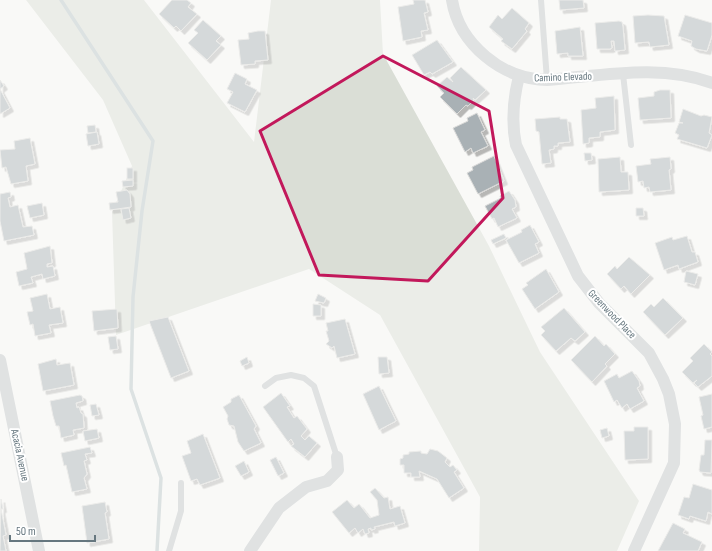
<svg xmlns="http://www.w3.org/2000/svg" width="712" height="551" font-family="'Sofia Sans Condensed',sans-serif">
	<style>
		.green { fill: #daded6 }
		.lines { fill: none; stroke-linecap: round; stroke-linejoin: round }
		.stream { stroke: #b9c5c8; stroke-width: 3.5 }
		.building { fill: #a9b1b5; stroke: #dbdbd9; filter: url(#shadow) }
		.lane { stroke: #c1c5c8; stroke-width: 6 }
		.street { stroke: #c1c5c8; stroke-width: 12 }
		.marked { fill: none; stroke: #c2185b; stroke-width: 3; stroke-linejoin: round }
		.labels { text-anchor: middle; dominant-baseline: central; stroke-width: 4; stroke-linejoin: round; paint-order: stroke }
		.street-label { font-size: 11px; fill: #66777f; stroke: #fff }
	</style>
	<defs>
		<filter id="shadow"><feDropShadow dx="3.5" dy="3.5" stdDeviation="0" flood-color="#0004"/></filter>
	</defs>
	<rect width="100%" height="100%" fill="#f9f9f7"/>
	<!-- green -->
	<polygon class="green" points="26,0 144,0 254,142 271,0 380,0 383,54 489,246 540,352 639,501 617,551 479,551 480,497 380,315 309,269 116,335 112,212 132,166 103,100"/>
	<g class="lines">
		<!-- stream -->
		<polyline class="stream" points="61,0 153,141 142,211 133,297 131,389 161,478 157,551"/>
	</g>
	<!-- building -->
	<g class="building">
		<polygon points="172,0 187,0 191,3 188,7 197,14 181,31 176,26 174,28 159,14"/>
		<polygon points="413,0 425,0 428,12 424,13 428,30 421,31 422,37 403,41 398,7 414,4"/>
		<polygon points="559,0 583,0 584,8 560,10"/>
		<polygon points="512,8 529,23 525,29 527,31 512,49 501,41 503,39 489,27 498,15 502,19"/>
		<polygon points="648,15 664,16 669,45 650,47 649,42 635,43 633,16"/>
		<polygon points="685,15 712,23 712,35 707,51 696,49 691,46 692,41 678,36"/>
		<polygon points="203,20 221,36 216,41 221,45 207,60 188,43 198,33 194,30"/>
		<polygon points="619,21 622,22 623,27 625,50 615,51 614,41 611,41 612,48 610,49 597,49 595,23"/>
		<polygon points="580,27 583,56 568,56 568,53 557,54 555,31"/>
		<polygon points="258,31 265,31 268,60 255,61 255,64 241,65 238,40 249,39 248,33"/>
		<polygon points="437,40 453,62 432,74 430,72 424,75 412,55"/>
		<polygon points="461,67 486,90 475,100 473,98 474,100 468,106 466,105 457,114 440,97 444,93 437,86 447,77 453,82 450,78"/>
		<polygon points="235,73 247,79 245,84 257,90 245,112 227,103 233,92 227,89"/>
		<polygon points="0,80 4,86 0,89"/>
		<polygon points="0,89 10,108 0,114"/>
		<polygon points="660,90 670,90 671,118 640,120 638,98 654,96 654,92"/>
		<polygon points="614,96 615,130 600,132 600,137 589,138 589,143 583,144 581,110 596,108 595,98"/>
		<polygon points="683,109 701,116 704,115 712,117 709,133 712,135 707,148 677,139 679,135 675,133 679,123 683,123 679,122"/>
		<polygon points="477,113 485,130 481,132 488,146 473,153 471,148 465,152 453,128 468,121 467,118"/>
		<polygon points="560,117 560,119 567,119 570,142 558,143 558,146 554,146 554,149 549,150 551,163 542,164 539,132 536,131 535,119"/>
		<polygon points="95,125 96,132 88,133 87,126"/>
		<polygon points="97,132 99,144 88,146 86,134"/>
		<polygon points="30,138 35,164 26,166 28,181 11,184 6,167 2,168 0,150 15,149 14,141"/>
		<polygon points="584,153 591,153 592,160 585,161"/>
		<polygon points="494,156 504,181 478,194 467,173 473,170 472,167"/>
		<polygon points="620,157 621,172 628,172 629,190 599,192 598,159"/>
		<polygon points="670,157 671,169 669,170 671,190 650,192 649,187 644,188 643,181 638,182 636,166 651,164 650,159"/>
		<rect x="127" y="168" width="6" height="11"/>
		<polygon points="133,180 133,186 123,187 122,181"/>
		<polygon points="127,190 130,194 131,207 110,210 109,203 118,202 116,192"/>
		<polygon points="509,191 515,200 516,207 512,209 517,218 498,227 494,218 492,219 485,206 501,198 500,196"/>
		<polygon points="10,192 11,197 8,198 10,207 18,205 23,227 32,226 34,235 4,241 0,221 0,194"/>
		<polygon points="42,203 44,215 30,218 27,206"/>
		<polygon points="129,208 131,218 123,220 121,209"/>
		<polygon points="636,208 643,208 644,216 636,216"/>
		<polygon points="530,225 539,242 535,244 539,253 519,263 506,240 522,232 521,230"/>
		<polygon points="504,234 506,238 493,244 491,240"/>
		<polygon points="687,236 692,252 695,252 698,262 679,269 678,265 664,270 655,243 672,237 673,240"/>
		<polygon points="50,246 52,263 47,264 47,267 53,266 55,276 43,279 42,274 31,277 33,283 19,286 16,272 27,269 24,253"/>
		<polygon points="629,257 650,275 631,294 624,286 621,289 607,274 615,266 617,269"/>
		<polygon points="546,269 559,292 535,309 522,289 528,285 526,283"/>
		<polygon points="686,271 698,274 695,285 684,282"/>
		<polygon points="47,294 50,309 60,307 63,323 49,325 51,333 35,336 33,324 30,325 27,312 33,311 30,298"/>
		<polygon points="318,294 326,298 324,303 315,301"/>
		<polygon points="663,298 683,318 665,335 643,312 651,304 654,307"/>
		<polygon points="313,304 321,305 321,316 313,316"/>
		<polygon points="564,308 585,332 575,341 571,338 556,351 541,335 545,331 541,327"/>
		<polygon points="117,309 118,328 94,331 92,311"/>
		<polygon points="168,317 189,371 171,378 149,321"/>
		<polygon points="345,319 355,354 337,358 334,346 332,348 326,344 329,341 326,331 328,331 326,323"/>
		<polygon points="116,336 118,349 110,350 108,337"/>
		<polygon points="595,336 604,346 606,344 615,354 605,364 607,366 592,382 571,360"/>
		<polygon points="704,344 712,352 710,354 712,356 712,376 698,387 694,383 697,380 693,383 682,372 693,361 690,358"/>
		<polygon points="247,357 249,363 242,366 240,361"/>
		<polygon points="378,357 387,357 389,373 379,374"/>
		<polygon points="56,359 57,365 70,363 74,385 43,391 38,364"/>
		<polygon points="632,371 639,381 640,386 637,388 644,401 630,409 627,404 622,408 617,400 614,402 604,381 617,374 619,378"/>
		<polygon points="379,386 396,421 379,430 363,394"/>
		<polygon points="281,393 290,406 287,407 294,418 297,416 307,429 301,436 305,440 309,436 317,443 305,457 291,446 294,444 291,439 288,442 263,407"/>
		<polygon points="712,394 712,427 704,429 701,416 703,415 699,397"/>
		<polygon points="80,395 82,396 83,401 76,403 77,408 79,407 81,413 83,414 84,428 73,430 74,435 61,438 59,426 56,426 53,416 50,401"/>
		<polygon points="239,395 256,426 254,429 261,443 244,451 238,442 234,426 229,425 227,419 228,416 223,407 231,402 231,399"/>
		<polygon points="96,404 99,415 92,416 90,405"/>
		<polygon points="634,427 648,427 648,459 625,460 624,431 634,431"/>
		<polygon points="607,428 609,436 602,438 600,430"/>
		<polygon points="97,429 99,438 85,441 83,431"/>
		<polygon points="203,434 220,478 200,485 197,479 191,481 182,456 191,453 187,441"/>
		<polygon points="705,440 712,440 711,473 700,472 699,470 701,455 704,455"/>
		<polygon points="90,447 92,453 85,454 87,460 84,461 87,474 84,478 87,489 72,492 66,465 64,466 61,453"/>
		<polygon points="430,449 438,451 447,458 445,462 450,467 453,465 457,470 454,472 464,488 449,498 437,479 419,471 420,477 411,477 411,473 404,473 404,465 400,465 400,459 403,458 403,455 409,454 409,452 421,451 421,453 427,454"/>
		<polygon points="276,457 284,473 278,476 270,460"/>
		<polygon points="244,461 249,472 241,476 235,466"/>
		<polygon points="693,484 712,490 712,514 708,512 706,521 690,516 689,519 678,515 684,497 689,498"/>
		<polygon points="375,488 384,498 388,497 390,509 400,506 405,523 395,526 394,522 374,527 375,529 371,530 371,528 368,529 369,533 365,534 363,529 358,533 355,528 349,533 332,512 347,500 354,508 359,504 370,518 379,515 377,500 370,492"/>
		<polygon points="1,499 3,509 1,509 6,535 3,536 6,551 0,551"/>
		<polygon points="105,502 107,512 105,513 109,539 87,543 82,506"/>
		<polygon points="673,523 685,529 683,533 702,542 698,551 658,551"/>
	</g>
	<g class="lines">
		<!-- lane -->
		<g class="lane">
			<polyline points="541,0 547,80"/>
			<polyline points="623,74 631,145"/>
			<polyline points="265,386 276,378 291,375 304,378 314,386 337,457"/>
			<polyline points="169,551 181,511 181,483"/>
		</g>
		<!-- street -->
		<g class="street">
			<path d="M452,0c7,44 51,80 95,80 53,-4 114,-17 165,3"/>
			<path d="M519,76c-6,24 -8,45 -3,69l62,131 21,27 50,50 14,26 6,15 6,30 -1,39 -40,88"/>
			<polyline points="0,360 39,551"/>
			<polyline points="250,551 279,508 306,487 327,481 338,470 337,457"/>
		</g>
	</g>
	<!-- marked area -->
	<path d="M0 0H712V551H0ZM383,56l106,55 14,87 -75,83 -109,-6 -59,-144z" fill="#f9f9f7" fill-opacity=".55" fill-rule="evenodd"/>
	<path class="marked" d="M383,56l106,55 14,87 -75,83 -109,-6 -59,-144z"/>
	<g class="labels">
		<!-- street labels -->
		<g class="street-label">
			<text transform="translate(563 77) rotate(-2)">Camino Elevado</text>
			<text transform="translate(612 314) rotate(46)">Greenwood Place</text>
			<text transform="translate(20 455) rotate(78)">Acacia Avenue</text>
		</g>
	</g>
	<!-- scale -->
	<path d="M10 535v6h85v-6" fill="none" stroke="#66777f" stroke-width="2"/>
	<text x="16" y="535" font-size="12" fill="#66777f" stroke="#ffffff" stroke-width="3" paint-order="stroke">50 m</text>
</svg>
